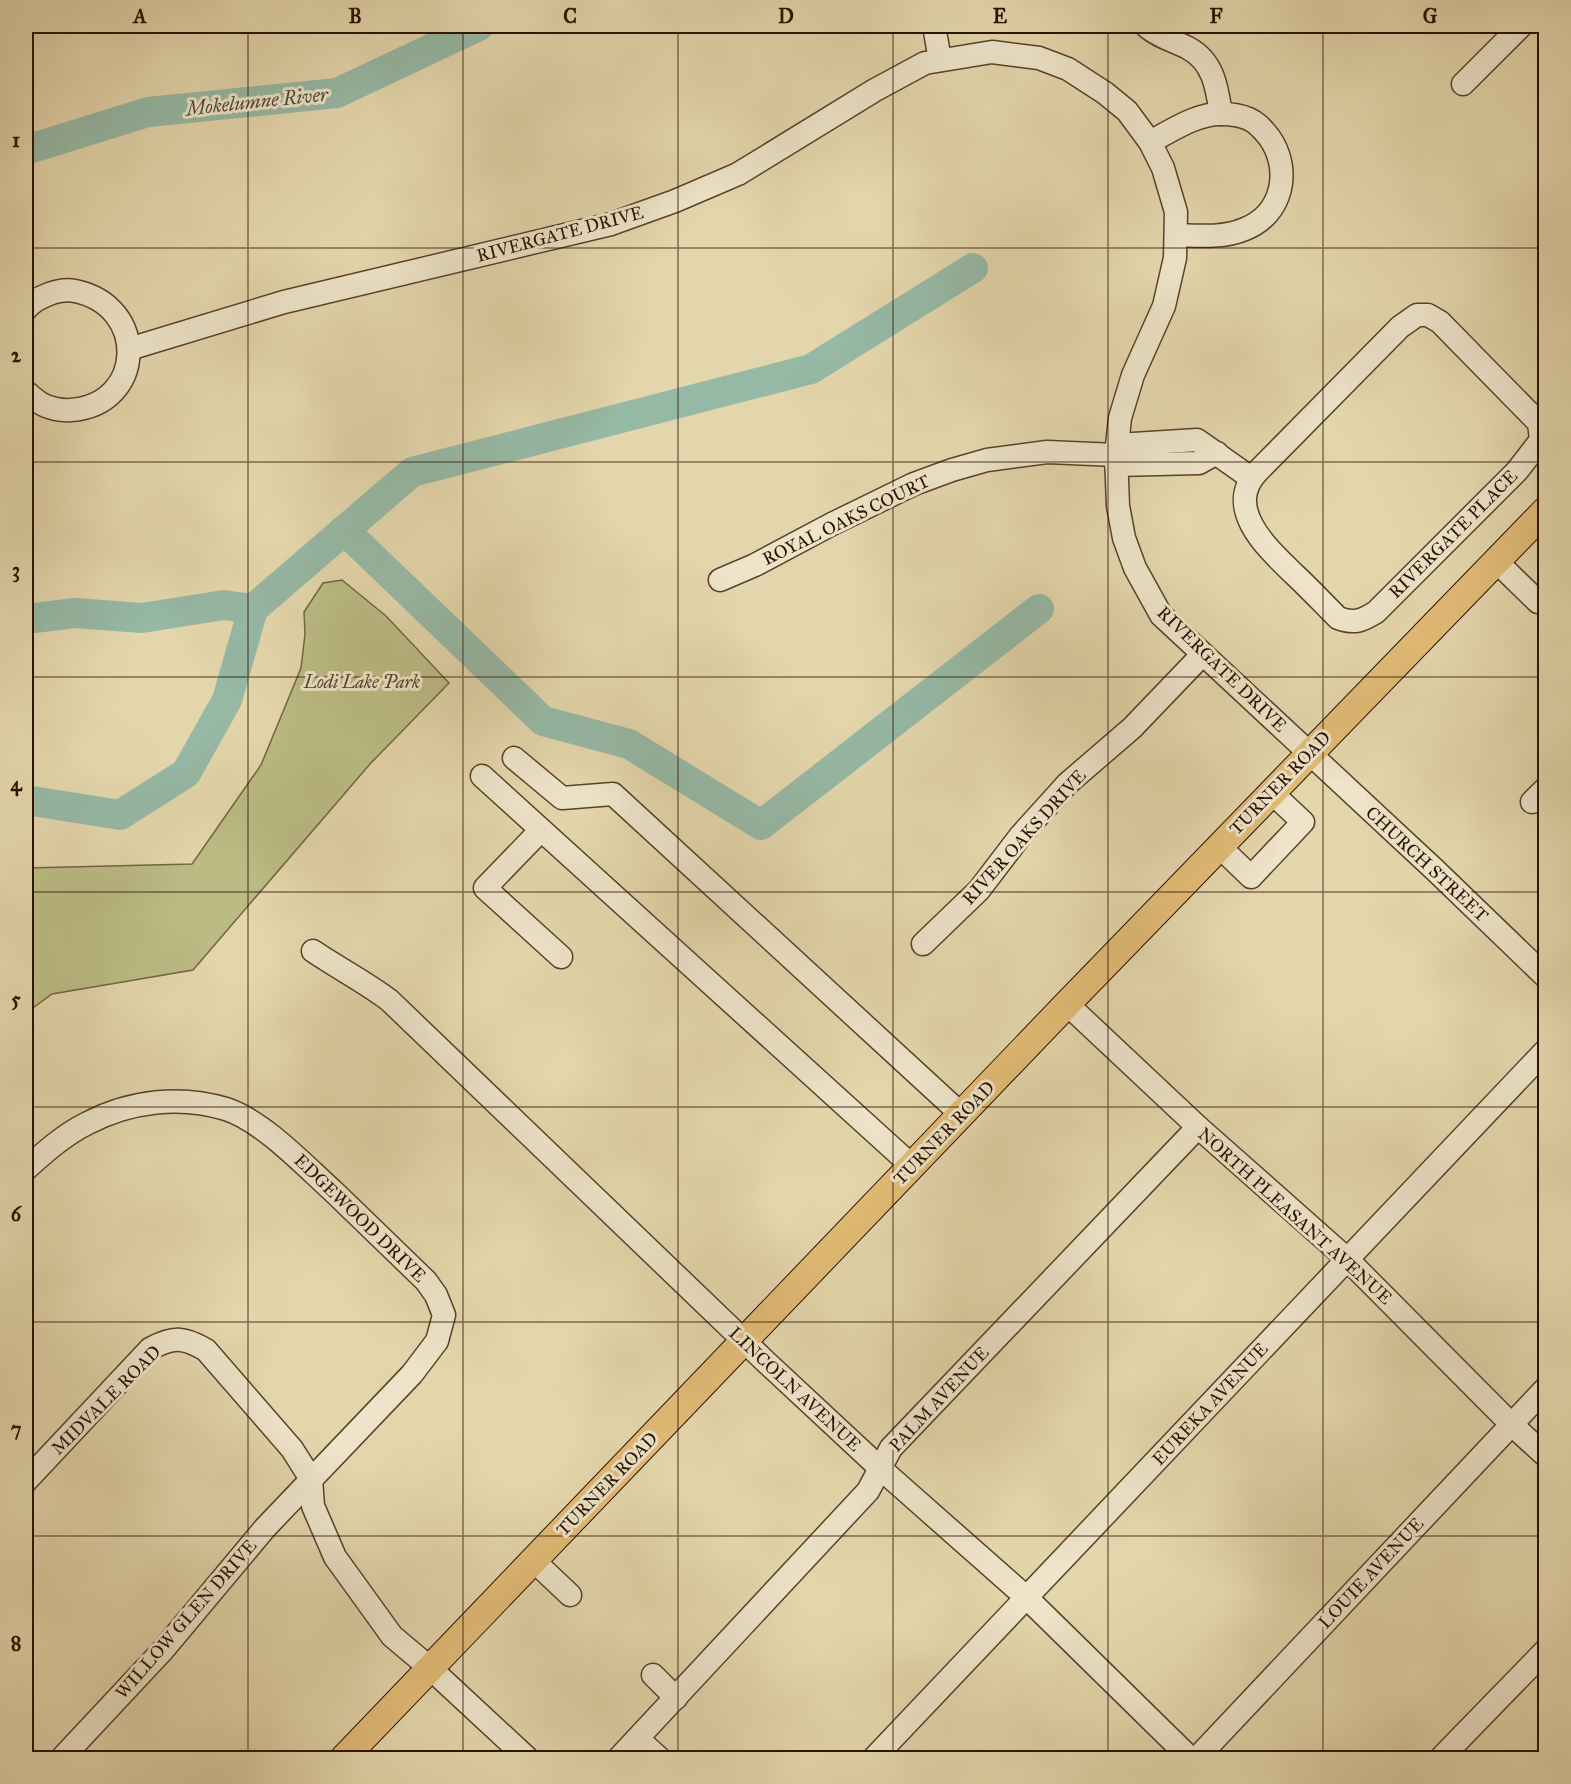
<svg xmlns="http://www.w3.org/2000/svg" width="1571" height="1784" font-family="'IM FELL Great Primer',serif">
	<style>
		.green { fill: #bbbc84; stroke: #726642; stroke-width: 1.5 }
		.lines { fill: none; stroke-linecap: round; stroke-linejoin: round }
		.river { stroke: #96b9a6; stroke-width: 30 }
		.minor-casing { stroke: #58422b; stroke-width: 25 }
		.major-casing { stroke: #2a1100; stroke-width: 29 }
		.minor { stroke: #ede4c9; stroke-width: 22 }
		.major { stroke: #e2bb76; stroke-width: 27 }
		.grid { fill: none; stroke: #2a1100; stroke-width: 1.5; stroke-opacity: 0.55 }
		.labels { text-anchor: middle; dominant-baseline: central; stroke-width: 6; stroke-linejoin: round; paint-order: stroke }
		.street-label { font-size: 18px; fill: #2a1100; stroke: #ede4c9 }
		.park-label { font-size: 18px; font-style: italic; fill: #564428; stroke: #ede4c9 }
		.water-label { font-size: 20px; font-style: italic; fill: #504c3a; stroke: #ede4c9 }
		.neatline { fill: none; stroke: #2a1100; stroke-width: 2 }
		.grid-label { font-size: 20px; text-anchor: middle; font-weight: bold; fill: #2a1100 }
	</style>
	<rect width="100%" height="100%" fill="#e4d6ac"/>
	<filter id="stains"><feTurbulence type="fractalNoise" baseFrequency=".00333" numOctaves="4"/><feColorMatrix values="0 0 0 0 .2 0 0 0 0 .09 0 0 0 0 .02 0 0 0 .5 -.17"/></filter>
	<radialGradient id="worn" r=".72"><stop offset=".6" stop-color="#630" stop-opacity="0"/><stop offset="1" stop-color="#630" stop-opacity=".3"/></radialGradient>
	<!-- green -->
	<polygon class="green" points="342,580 386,616 449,683 370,764 193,970 52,994 26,1013 26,868 192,864 261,765 301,668 305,634 304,612 323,583"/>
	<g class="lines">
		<!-- river -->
		<g class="river">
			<polyline points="26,150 148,112 337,93 479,26"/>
			<polyline points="344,530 543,721 629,744 761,825 1039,609"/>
			<polyline points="253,609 412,472 811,369 973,268"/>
			<polyline points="26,619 75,613 142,618 224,605 253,609 227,700 186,773 120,815 26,800"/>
		</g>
		<!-- minor casing -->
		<g class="minor-casing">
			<g id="minor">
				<polyline points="934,26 940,60"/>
				<path d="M1146,26c12,11 27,14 42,22 26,14 29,40 33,66"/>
				<polyline points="1463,84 1521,26"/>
				<path d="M1150,142c21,-11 47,-29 72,-28 8,0 20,2 27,5 9,4 14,11 20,18 23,32 14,77 -24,92 -20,9 -46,7 -68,6"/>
				<path d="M26,309c10,-12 33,-21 49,-18 74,15 70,114 -4,119 -10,1 -23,-2 -31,-7 -5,-3 -10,-8 -14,-11"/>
				<path d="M1417,315h11l12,7 99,101 2,17 -24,31 -141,141c-14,9 -22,12 -38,6 -14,-14 -28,-29 -43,-43 -26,-25 -73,-67 -37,-104l142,-144z"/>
				<polyline points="129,349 284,302 611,224 675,201 738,174 875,90 925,63 992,52 1039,58 1068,69 1105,93 1127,111 1150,142 1163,168 1176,212 1175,258 1164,306 1133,375 1120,418 1116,455 1118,506 1124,538 1135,568 1161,615 1435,870 1546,977"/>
				<polyline points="1117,445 1197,440 1251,478"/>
				<polyline points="1116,465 1199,463 1217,453"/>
				<polyline points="1496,561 1538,602"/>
				<polyline points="720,580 755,565 832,524 914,484 952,470 987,460 1047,452 1116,455"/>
				<polyline points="514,758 562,798 613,794 962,1115"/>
				<polyline points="482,776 912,1166"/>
				<polyline points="1532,802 1546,788"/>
				<polyline points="541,830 485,888 561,957"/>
				<polyline points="1219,846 1251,877 1303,822 1271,792"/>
				<polyline points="923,944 979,890 1021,835 1067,784 1132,728 1202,655"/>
				<path d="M313,951c25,17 52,31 76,49l377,362 115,107 146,129 163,160"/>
				<polyline points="1067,1004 1198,1127 1347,1259 1511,1424 1546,1456"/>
				<path d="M26,1169c19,-17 39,-35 62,-46 42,-22 92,-28 138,-14 37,12 79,57 108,83 31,30 61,59 92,89l10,14 8,20 -7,26 -25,33 -147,154 -102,122 -101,108"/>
				<path d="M26,1481l124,-132c23,-13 34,-12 56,1l86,99 19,30 2,27 22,51 57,79 38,32 97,90"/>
				<polyline points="534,1561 570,1595"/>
				<polyline points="653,1675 676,1698"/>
				<polyline points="638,1739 659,1758"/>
				<polyline points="619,1758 868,1491 891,1448 1198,1127"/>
				<polyline points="874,1758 1546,1050"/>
				<polyline points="1197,1758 1546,1388"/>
				<polyline points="1441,1758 1546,1650"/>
			</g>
		</g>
		<!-- major casing -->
		<g class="major-casing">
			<polyline id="major" points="344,1758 1067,1004 1546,510"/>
		</g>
		<!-- minor -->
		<use href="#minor" class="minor"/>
		<!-- major -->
		<use href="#major" class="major"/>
	</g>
	<!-- grid -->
	<path class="grid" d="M248,26v1732M463,26v1732M678,26v1732M893,26v1732M1108,26v1732M1323,26v1732M26,248h1520M26,462h1520M26,677h1520M26,892h1520M26,1107h1520M26,1322h1520M26,1536h1520"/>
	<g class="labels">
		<!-- street labels -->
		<g class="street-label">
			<text transform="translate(560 234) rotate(-15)">RIVERGATE DRIVE</text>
			<text transform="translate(846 520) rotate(-26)">ROYAL OAKS COURT</text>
			<text transform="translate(1453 534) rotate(-45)">RIVERGATE PLACE</text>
			<text transform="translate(1222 669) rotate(44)">RIVERGATE DRIVE</text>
			<text transform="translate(1280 783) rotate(-46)">TURNER ROAD</text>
			<text transform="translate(1024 837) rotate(-48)">RIVER OAKS DRIVE</text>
			<text transform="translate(1427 864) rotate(43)">CHURCH STREET</text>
			<text transform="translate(944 1133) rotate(-46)">TURNER ROAD</text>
			<text transform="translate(1295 1216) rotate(42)">NORTH PLEASANT AVENUE</text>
			<text transform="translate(360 1218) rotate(44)">EDGEWOOD DRIVE</text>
			<text transform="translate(795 1389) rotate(43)">LINCOLN AVENUE</text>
			<text transform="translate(939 1399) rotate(-47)">PALM AVENUE</text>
			<text transform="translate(106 1400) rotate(-45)">MIDVALE ROAD</text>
			<text transform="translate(1210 1404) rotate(-47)">EUREKA AVENUE</text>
			<text transform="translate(607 1484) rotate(-46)">TURNER ROAD</text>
			<text transform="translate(1371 1573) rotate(-47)">LOUIE AVENUE</text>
			<text transform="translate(186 1619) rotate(-49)">WILLOW GLEN DRIVE</text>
		</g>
		<!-- park labels -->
		<g class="park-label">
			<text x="362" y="682">Lodi Lake Park</text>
		</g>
		<!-- water labels -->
		<g class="water-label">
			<text transform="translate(257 101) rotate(-6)">Mokelumne River</text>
		</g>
	</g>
	<!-- margin -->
	<rect width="1571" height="1784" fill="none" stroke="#e4d6ac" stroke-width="66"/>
	<rect x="33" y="33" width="1505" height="1718" class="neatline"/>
	<g class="grid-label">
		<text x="140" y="23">A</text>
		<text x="355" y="23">B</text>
		<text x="570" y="23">C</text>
		<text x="786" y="23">D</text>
		<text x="1000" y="23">E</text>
		<text x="1216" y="23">F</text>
		<text x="1430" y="23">G</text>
		<text x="16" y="147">1</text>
		<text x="16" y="362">2</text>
		<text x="16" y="577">3</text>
		<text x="16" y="791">4</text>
		<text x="16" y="1006">5</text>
		<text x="16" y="1221">6</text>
		<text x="16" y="1436">7</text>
		<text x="16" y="1650">8</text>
	</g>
	<rect width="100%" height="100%" filter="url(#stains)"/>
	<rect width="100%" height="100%" fill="url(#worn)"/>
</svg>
